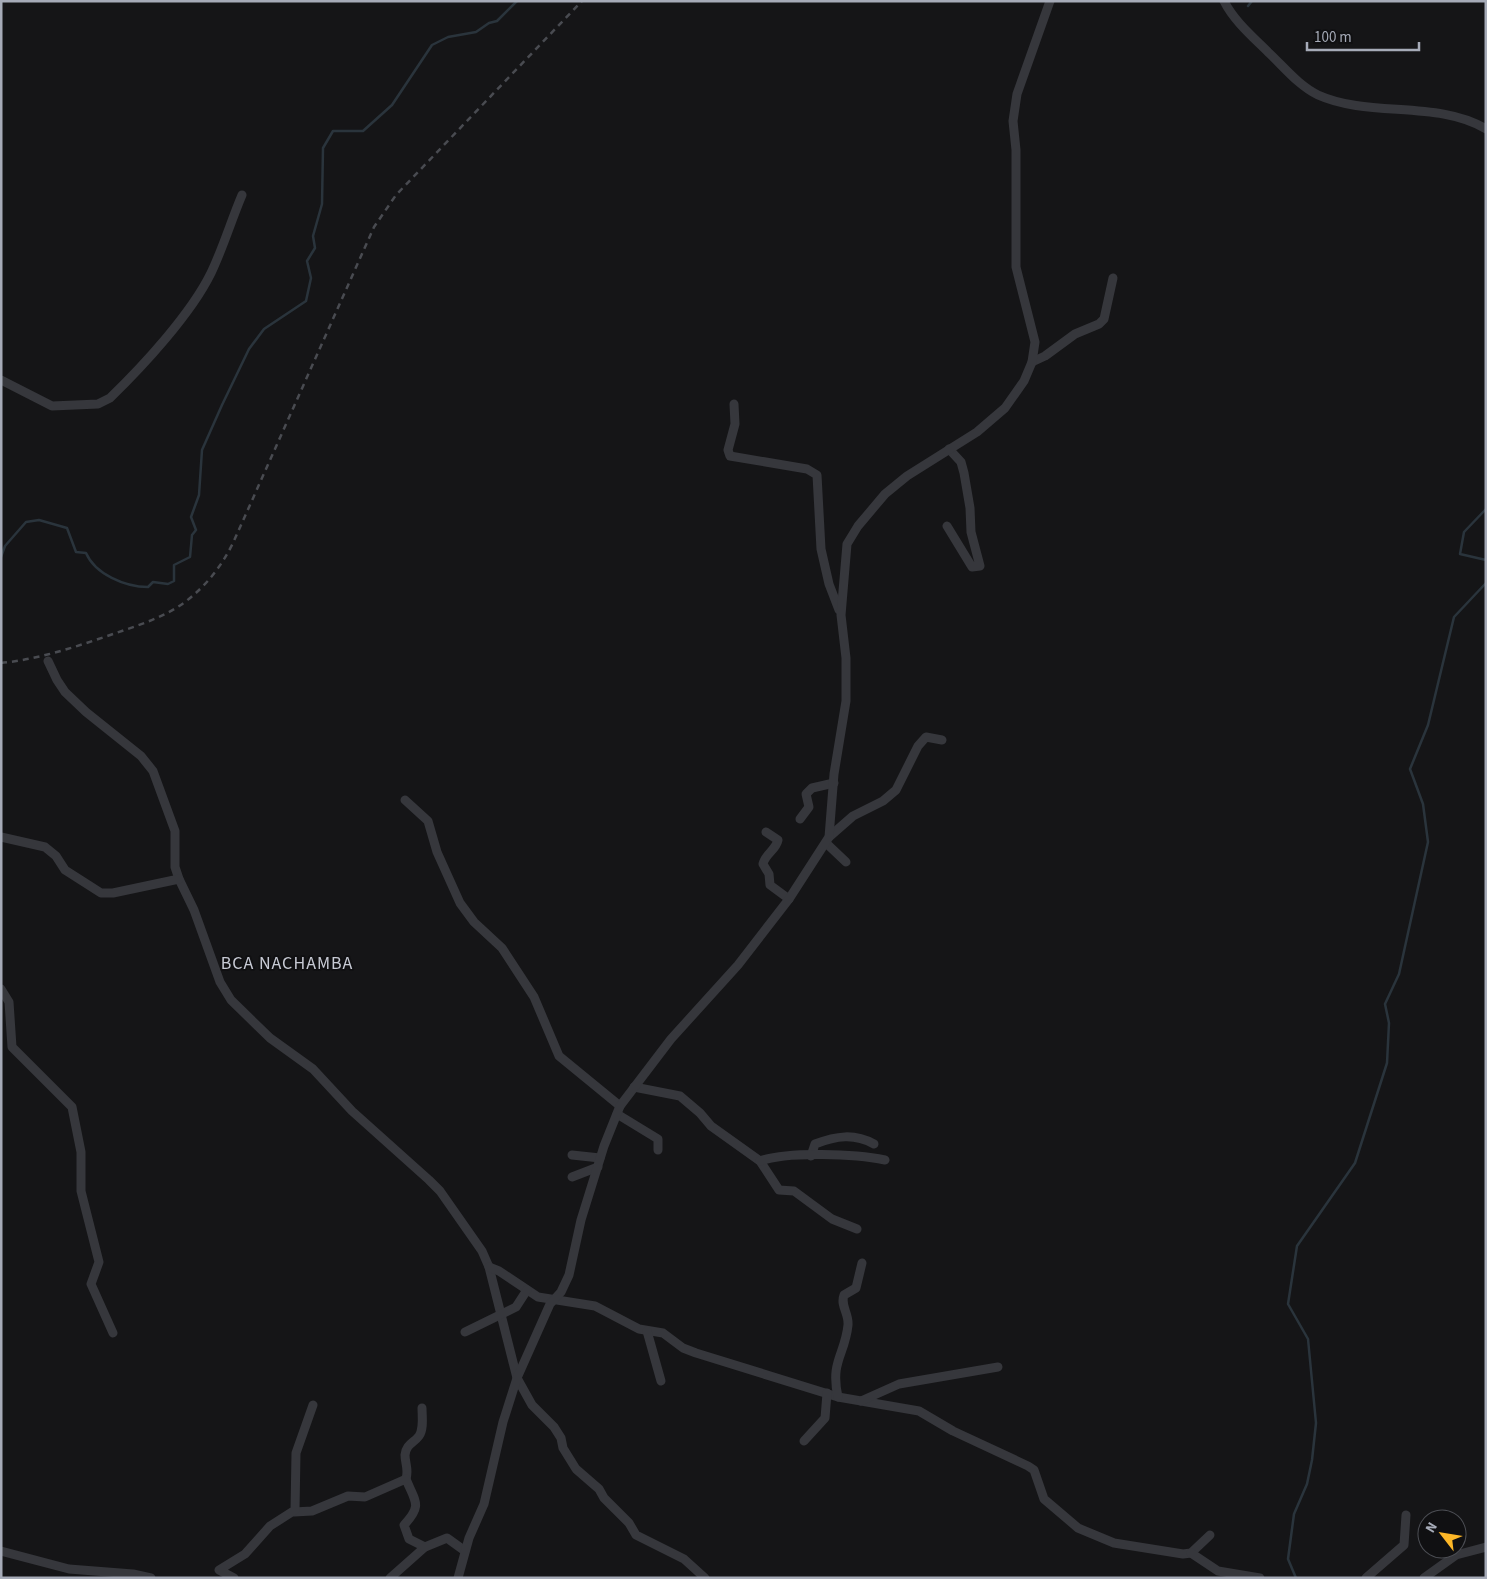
<svg xmlns="http://www.w3.org/2000/svg" width="1487" height="1579" font-family="'Source Sans 3',sans-serif">
	<style>
		.lines { fill: none; stroke-linecap: round; stroke-linejoin: round }
		.stream { stroke: #2a343c; stroke-width: 2.5 }
		.minor { stroke: #36373c; stroke-width: 9 }
		.rail { stroke: #494b51; stroke-width: 2.5; stroke-dasharray: 6 5; stroke-linecap: butt }
		.labels { text-anchor: middle; dominant-baseline: central; stroke-width: 4; stroke-linejoin: round; paint-order: stroke }
		.quarter-label { font-size: 18px; letter-spacing: 1px; fill: #c7cad4; stroke: #101012 }
	</style>
	<rect width="100%" height="100%" fill="#151517"/>
	<g class="lines">
		<!-- stream -->
		<g class="stream">
			<polyline points="1248,6 1252,1"/>
			<polyline points="1486,509 1464,532 1460,554 1486,560"/>
			<path d="M1,557l4,-11 21,-24 13,-2 28,8 9,24 10,1c9,21 39,34 62,34l5,-5 15,2 6,-3v-16l16,-8 2,-22 4,-5 -5,-13 8,-22 3,-45 20,-45 27,-56 15,-20 42,-28 5,-23 -4,-17 8,-13 -2,-12 9,-32 1,-56 10,-17h30l29,-26 40,-60 16,-8 28,-5 13,-9 8,-2 20,-20"/>
			<polyline points="1296,1578 1288,1559 1294,1514 1307,1484 1312,1460 1316,1423 1308,1339 1288,1304 1297,1246 1355,1163 1387,1063 1389,1023 1385,1004 1399,974 1428,842 1423,804 1410,769 1428,725 1454,617 1486,583"/>
		</g>
		<!-- minor -->
		<g class="minor">
			<path d="M1224,1c10,20 29,36 45,52 15,14 30,33 49,42 51,23 120,5 168,34"/>
			<polyline points="1032,362 1045,356 1075,334 1099,324 1104,319 1113,278"/>
			<path d="M1,380l51,26 46,-2 12,-6c33,-32 81,-84 101,-125 12,-25 20,-52 31,-78"/>
			<polyline points="734,404 735,424 728,450 730,456 807,469 817,475 821,549 829,584 839,610"/>
			<polyline points="947,526 972,567 980,566 971,532 970,508 964,473 961,462 949,449"/>
			<polyline points="48,661 57,680 65,692 86,712 141,756 153,771 175,831 175,867 179,879 194,910 220,982 231,1000 270,1038 313,1069 352,1111 429,1180 440,1191 482,1251 489,1267 517,1378 532,1405 554,1427 561,1438 563,1448 576,1469 599,1489 604,1498 629,1523 636,1535 684,1559 705,1578"/>
			<polyline points="405,800 428,821 437,852 460,903 474,922 502,948 534,997 559,1056 620,1106"/>
			<polyline points="800,819 809,807 806,794 812,788 834,783"/>
			<path d="M766,832l12,8c-2,10 -13,14 -15,24l6,10 1,11 19,14"/>
			<polyline points="1,837 45,847 56,856 65,870 101,893 113,893 179,879"/>
			<polyline points="829,837 853,816 883,801 896,790 918,746 926,737 942,740"/>
			<polyline points="826,843 846,862"/>
			<polyline points="1,989 9,1002 12,1047 72,1107 81,1152 81,1191 99,1262 91,1284 113,1333"/>
			<polyline points="634,1087 680,1096 700,1113 711,1126 760,1161 779,1190 794,1191 832,1219 857,1229"/>
			<polyline points="617,1114 658,1139 658,1150"/>
			<polyline points="572,1155 600,1158"/>
			<path d="M811,1156l4,-12c21,-8 39,-11 59,0"/>
			<path d="M760,1161c28,-10 96,-7 125,-1"/>
			<polyline points="572,1177 598,1167"/>
			<polyline points="489,1267 499,1271 538,1297 595,1306 639,1329 663,1333 683,1348 696,1353 838,1397 919,1411 953,1431 1028,1466 1034,1470 1044,1499 1078,1528 1114,1543 1183,1554 1191,1553 1210,1535"/>
			<polyline points="647,1331 661,1381"/>
			<polyline points="465,1332 516,1307 527,1290"/>
			<path d="M838,1397c-8,-36 7,-42 10,-72 1,-12 -8,-19 -4,-30l12,-7 6,-25"/>
			<polyline points="861,1401 899,1384 998,1367"/>
			<polyline points="804,1441 825,1418 827,1393"/>
			<path d="M406,1479c3,-10 -1,-15 -1,-24 1,-11 9,-12 14,-19 5,-7 3,-20 3,-28"/>
			<path d="M294,1512l18,-1 36,-15 17,1 41,-18c9,23 17,26 -2,46l5,14 16,8"/>
			<polyline points="1,1551 69,1569 133,1574 151,1578"/>
			<polyline points="1191,1553 1218,1571 1260,1578"/>
			<polyline points="234,1578 219,1570 245,1554 270,1526 295,1510 296,1453 313,1405"/>
			<polyline points="390,1578 425,1547 447,1538 465,1551"/>
			<polyline points="458,1578 469,1538 484,1504 503,1422 517,1378 550,1304 561,1292 569,1275 581,1220 604,1146 620,1106 671,1039 738,965 789,899 829,837 834,774 846,701 846,658 841,615 847,544 858,526 885,494 907,476 977,432 1005,408 1024,381 1032,362 1035,342 1016,267 1016,150 1013,121 1017,94 1050,1"/>
			<polyline points="1366,1578 1404,1545 1406,1515"/>
			<polyline points="1424,1578 1456,1555 1486,1547"/>
		</g>
		<!-- rail -->
		<path class="rail" d="M1,663c40,-4 77,-17 115,-30 23,-8 49,-16 69,-31 22,-17 36,-35 48,-59l141,-316 22,-32 186,-194"/>
	</g>
	<g class="labels">
		<!-- quarter labels -->
		<g class="quarter-label">
			<text x="287" y="963">BCA NACHAMBA</text>
		</g>
	</g>
	<!-- border -->
	<rect width="1487" height="1579" fill="none" stroke="#a6abb8" stroke-width="5"/>
	<!-- north arrow -->
	<g transform="translate(1442 1534) rotate(301)"><circle r="24" fill="#101012" stroke="#4c4e54"/>
	<path d="M0-4L9 19L0 12L-9 19Z" fill="#fdb727"/>
	<text y="-8" font-size="14" font-weight="bold" text-anchor="middle" fill="#a6abb8">N</text>
	</g>
	<!-- scale -->
	<path d="M1307 42v8h112v-8" fill="none" stroke="#a6abb8" stroke-width="2.5"/>
	<text x="1314" y="42" font-size="15" fill="#a6abb8" stroke="#101012" stroke-width="4" paint-order="stroke">100 m</text>
</svg>
